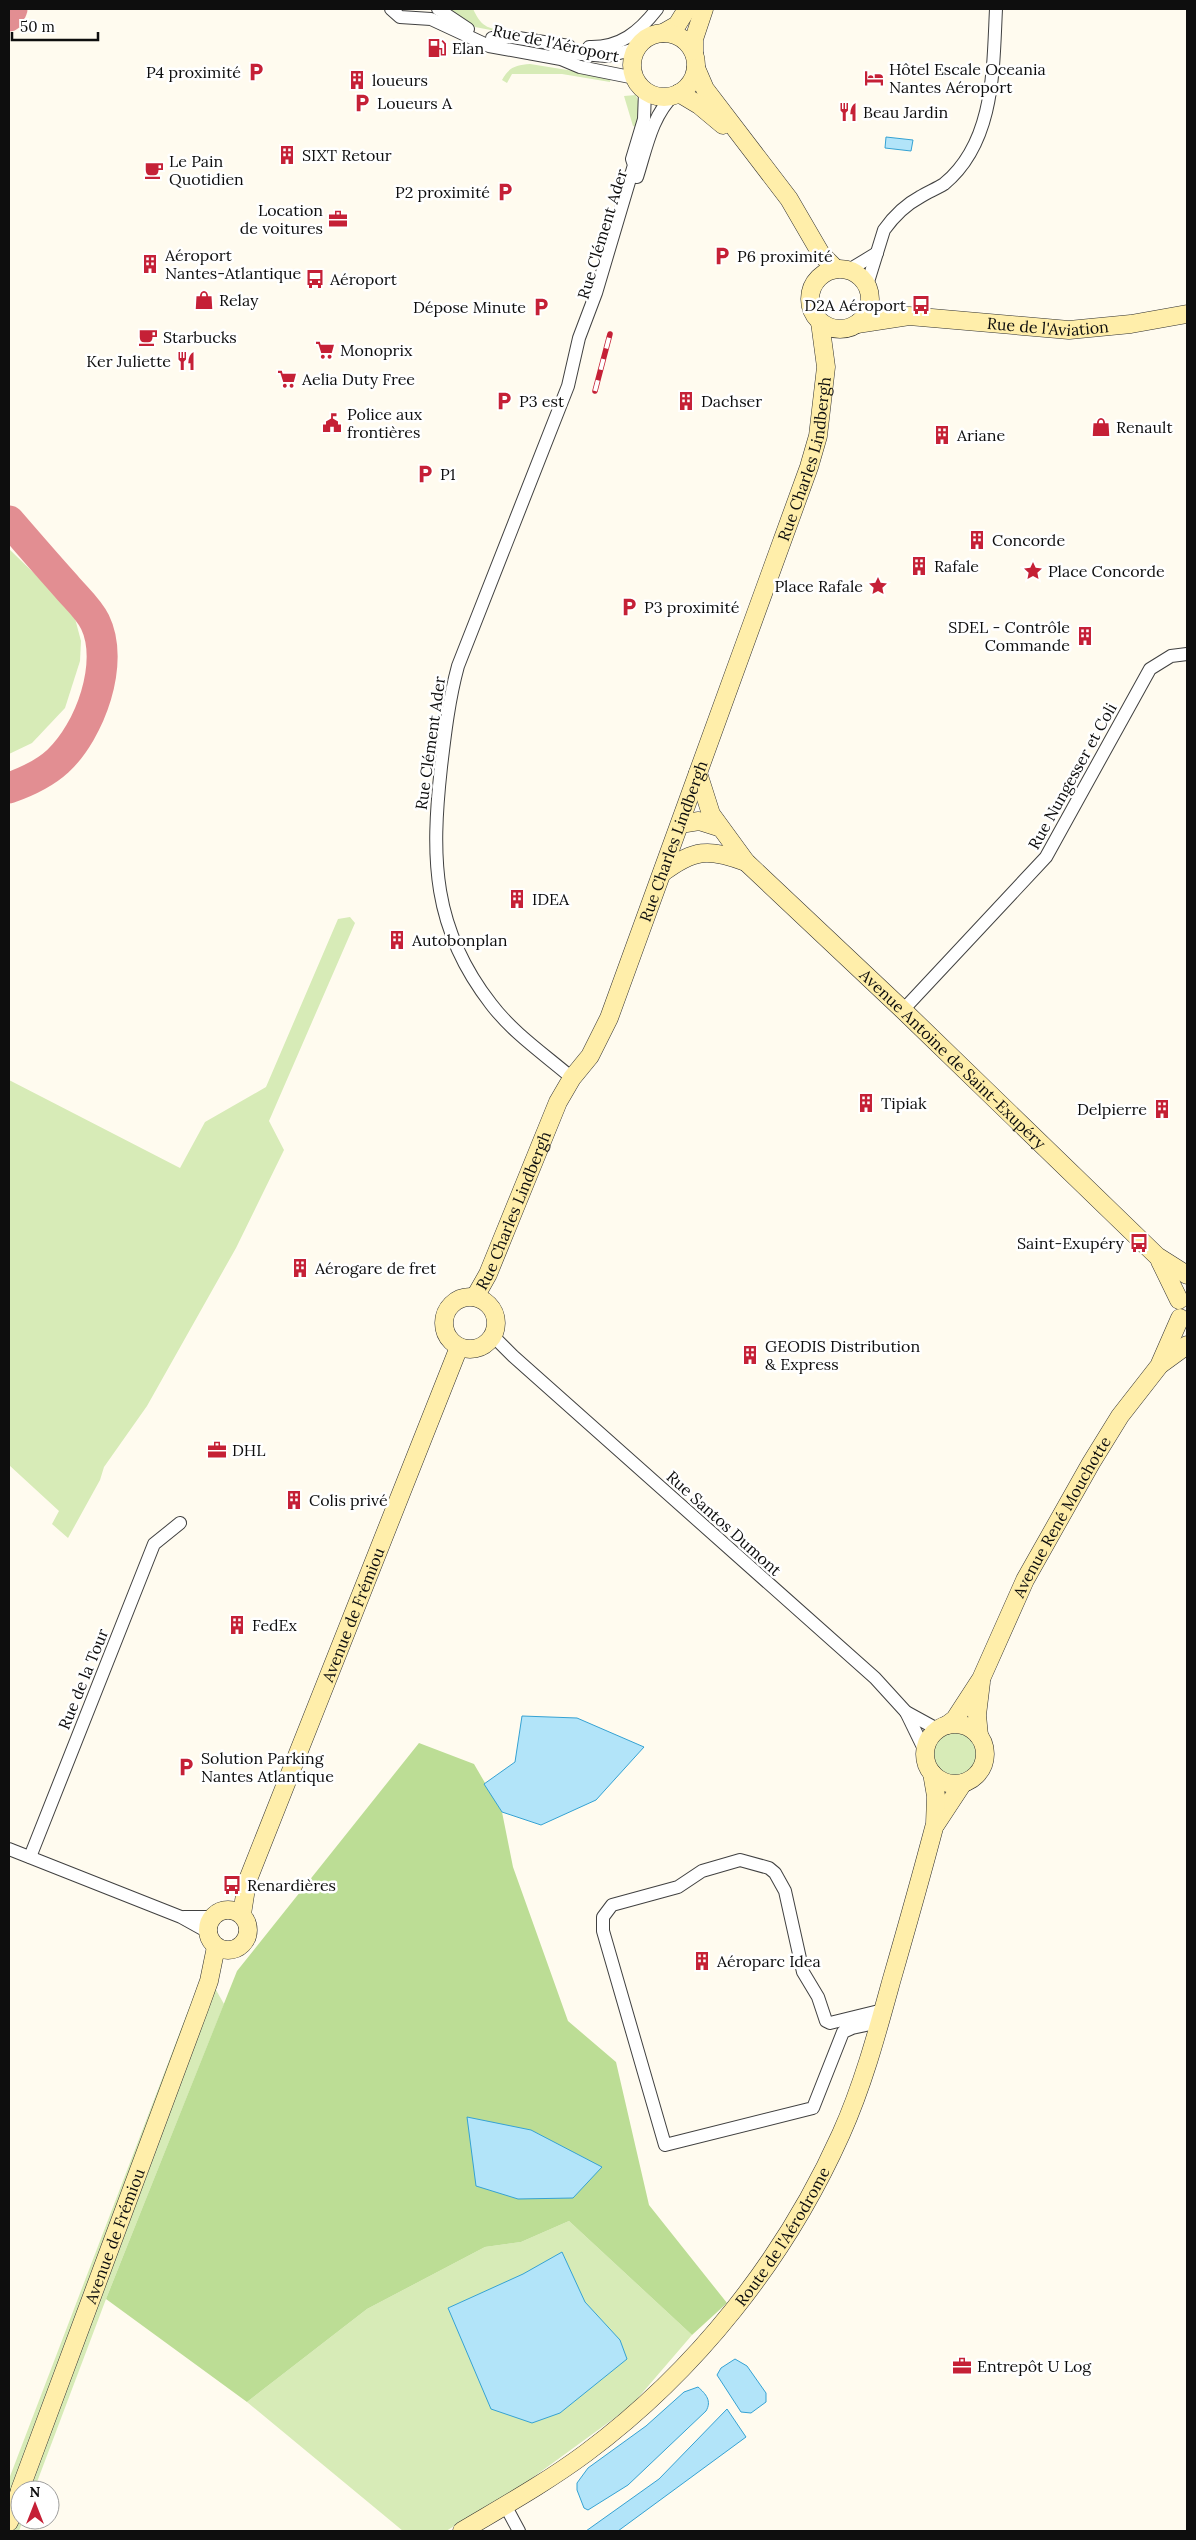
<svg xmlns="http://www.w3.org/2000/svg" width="1196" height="2540" font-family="Lora,serif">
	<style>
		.green { fill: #d7ebb7 }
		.forest { fill: #bcdd95 }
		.water { fill: #b2e4f9; stroke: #35a2d3 }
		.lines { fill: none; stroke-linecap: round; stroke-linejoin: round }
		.taxiway { stroke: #e28e92; stroke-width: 31 }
		.street-casing { stroke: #414141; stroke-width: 14 }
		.secondary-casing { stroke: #303030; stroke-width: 19 }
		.street { stroke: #fff; stroke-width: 12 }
		.secondary { stroke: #fea; stroke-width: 18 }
		.rail-casing { stroke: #c52036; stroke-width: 5.5 }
		.rail { stroke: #fff; stroke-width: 4; stroke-dasharray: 11; stroke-linecap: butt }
		.labels { text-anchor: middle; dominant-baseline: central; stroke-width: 5; stroke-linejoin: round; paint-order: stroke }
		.street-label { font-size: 16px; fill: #0e0e0e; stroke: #fff }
		.poi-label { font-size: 16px; fill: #0e0e0e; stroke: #fff; text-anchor: start }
	</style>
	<rect width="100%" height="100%" fill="#fffbef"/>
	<!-- green -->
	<g class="green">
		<path d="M445,9h28c10,21 16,19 38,22v3l-36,-7z"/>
		<path d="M530,64l81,13 -1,5 -48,-8h-50l-5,9 -5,-3c7,-13 14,-15 28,-16z"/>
		<polygon points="636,95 639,104 636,127 633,126 624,96"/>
		<polygon points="9,549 73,611 81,641 80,661 65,708 32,743 9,754"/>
		<polygon points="350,917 355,923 269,1121 284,1150 236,1248 147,1406 104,1467 100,1480 68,1538 52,1524 59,1511 9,1465 9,1080 180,1168 205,1122 266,1087 338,919"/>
		<circle cx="955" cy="1754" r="22"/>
		<polygon points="204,1969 224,2004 106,2299 34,2490 20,2490 20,2520 23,2520 19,2531 9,2531 9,2479"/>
		<polygon points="569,2221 692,2335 631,2406 517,2489 446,2531 403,2531 247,2402 367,2309 485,2247 521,2242"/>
	</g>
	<!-- forest -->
	<polygon class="forest" points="419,1743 474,1764 502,1812 513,1867 568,2021 616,2062 649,2205 727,2303 692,2335 569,2221 521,2242 485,2247 367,2309 247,2402 106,2299 237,1971"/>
	<!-- water -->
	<g class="water">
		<polygon points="886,137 913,140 911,151 885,148"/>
		<polygon points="522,1716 577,1718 644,1747 596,1800 541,1825 502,1812 484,1784 515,1762"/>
		<polygon points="467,2117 531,2130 602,2167 573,2198 518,2199 476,2186"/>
		<polygon points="562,2252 585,2302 620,2340 627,2359 560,2413 532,2423 491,2409 448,2308 523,2274"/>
		<polygon points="735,2359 747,2366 766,2393 766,2402 751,2413 741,2412 717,2375 721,2368"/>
		<path d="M698,2387c8,7 14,14 8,24l-78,74 -40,25 -4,-2 -7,-18v-7l11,-15 58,-42 38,-34z"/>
		<polygon points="727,2409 746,2437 618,2531 586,2531 659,2479"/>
	</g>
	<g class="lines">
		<!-- taxiway -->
		<g class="taxiway">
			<polyline points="9,16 12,9"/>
			<path d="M9,521c19,22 38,44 57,65 10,12 22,22 29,36 20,41 -5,109 -37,139 -13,12 -32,21 -49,27"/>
		</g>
		<!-- street casing -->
		<g class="street-casing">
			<g id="street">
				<polyline points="391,9 400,17 431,19 489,46 561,59 580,67 635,78"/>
				<polyline points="438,9 468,29"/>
				<polyline points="492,38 512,37 569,46"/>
				<path d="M589,47c31,1 50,-15 68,-38"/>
				<polyline points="555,52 607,56 636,49"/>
				<path d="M637,177c9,-28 15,-62 37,-82"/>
				<polyline points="849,270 877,253"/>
				<path d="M867,285l17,-55c10,-14 21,-25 36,-33 8,-5 16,-8 24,-13 51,-42 49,-116 52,-175"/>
				<polyline points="903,1010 1046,857 1150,669 1171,656 1187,654"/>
				<path d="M572,1078c-28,-24 -59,-45 -81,-74 -59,-76 -60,-146 -50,-237 4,-34 8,-68 17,-101l110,-280 11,-48 17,-45 38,-128 -2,-6 12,-40 1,-28"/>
				<polyline points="493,1336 513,1356 875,1678 906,1712 937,1729"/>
				<polyline points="906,1712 925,1751"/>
				<polyline points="9,1849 181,1917 208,1932"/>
				<polyline points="30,1857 154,1544 180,1523"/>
				<polyline points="184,1917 212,1917"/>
				<polyline points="880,2022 852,2028 843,2032 813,2108 665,2145 603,1931 603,1917 612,1905 678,1887 702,1871 740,1860 769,1868 775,1873 785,1891 803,1972 818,1997 826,2021 830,2023 883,2010"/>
				<polyline points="505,2505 519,2531"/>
			</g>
		</g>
		<!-- secondary casing -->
		<g class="secondary-casing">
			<g id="secondary">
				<polyline points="663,33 677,25 687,9"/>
				<circle cx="664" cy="65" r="32"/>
				<polyline points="694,53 694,39 704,9"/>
				<polyline points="696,68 705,89 789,199 821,254 836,269"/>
				<polyline points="679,93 699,105 723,125"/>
				<circle cx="840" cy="299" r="30"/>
				<path id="s1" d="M857,324l52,-8 160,14 62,-6 56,-10"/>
				<path id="s2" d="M698,773l13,41 35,48 157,148 254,246 30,19"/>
				<polyline points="680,824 699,821 718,827"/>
				<path d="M662,873c32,-24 46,-25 84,-11"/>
				<polyline points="1160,1261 1179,1300"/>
				<circle cx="470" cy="1323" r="26"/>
				<path id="s3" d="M475,1297l13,-23 70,-172 14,-24 18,-22 19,-38 200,-551 9,-31 8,-69 -6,-45"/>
				<polyline points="1161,1364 1187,1345"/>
				<circle cx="955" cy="1754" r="30"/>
				<path id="s4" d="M947,1725l8,-6 26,-40 44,-99 66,-117 29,-47 39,-50 21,-48"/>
				<polyline points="979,1736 977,1715 981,1682"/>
				<polyline points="936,1824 963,1783"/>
				<circle cx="228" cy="1930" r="20"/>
				<path id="s5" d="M242,1914l5,-32 212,-535"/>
				<path id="s6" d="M20,2490l180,-484 9,-25 7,-34"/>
				<polyline points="9,2522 20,2491"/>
				<path id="s7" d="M462,2531c42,-25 85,-49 124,-78 110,-82 199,-194 255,-319 22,-49 36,-101 50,-152 15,-52 30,-105 44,-158l1,-28 -4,-23"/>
			</g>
		</g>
		<!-- street -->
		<use href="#street" class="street"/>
		<!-- secondary -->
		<use href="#secondary" class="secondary"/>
		<!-- rail casing -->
		<g class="rail-casing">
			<polyline id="rail" points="595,391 610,334"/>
		</g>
		<!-- rail -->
		<use href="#rail" class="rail"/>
	</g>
	<!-- icons -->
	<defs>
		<g id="fuel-bare" transform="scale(1.5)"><path d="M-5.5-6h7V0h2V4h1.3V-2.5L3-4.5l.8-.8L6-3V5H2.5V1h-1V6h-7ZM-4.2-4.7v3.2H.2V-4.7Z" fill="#c52036" stroke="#fff" stroke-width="2.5" paint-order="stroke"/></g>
		<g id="parking-bare" transform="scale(1.5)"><path d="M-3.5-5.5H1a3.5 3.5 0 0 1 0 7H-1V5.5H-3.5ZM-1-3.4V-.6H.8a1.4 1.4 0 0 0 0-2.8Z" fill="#c52036" stroke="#fff" stroke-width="2.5" paint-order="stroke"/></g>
		<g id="hotel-bare" transform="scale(1.5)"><path d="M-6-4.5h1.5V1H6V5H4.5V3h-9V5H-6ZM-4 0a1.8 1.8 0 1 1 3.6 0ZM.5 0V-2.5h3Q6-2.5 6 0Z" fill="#c52036" stroke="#fff" stroke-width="2.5" paint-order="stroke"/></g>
		<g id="building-bare" transform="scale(1.5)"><path d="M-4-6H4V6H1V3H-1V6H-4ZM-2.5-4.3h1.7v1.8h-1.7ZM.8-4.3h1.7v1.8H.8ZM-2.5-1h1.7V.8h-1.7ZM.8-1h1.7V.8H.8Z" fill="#c52036" stroke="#fff" stroke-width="2.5" paint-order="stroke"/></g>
		<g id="restaurant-bare" transform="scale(1.5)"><path d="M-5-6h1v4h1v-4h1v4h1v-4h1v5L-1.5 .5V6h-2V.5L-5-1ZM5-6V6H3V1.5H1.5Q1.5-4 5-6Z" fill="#c52036" stroke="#fff" stroke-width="2.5" paint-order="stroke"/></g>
		<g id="cafe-bare" transform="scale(1.5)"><path d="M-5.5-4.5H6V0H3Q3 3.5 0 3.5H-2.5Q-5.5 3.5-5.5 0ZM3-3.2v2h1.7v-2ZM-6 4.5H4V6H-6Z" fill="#c52036" stroke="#fff" stroke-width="2.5" paint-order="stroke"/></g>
		<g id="office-bare" transform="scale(1.5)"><path d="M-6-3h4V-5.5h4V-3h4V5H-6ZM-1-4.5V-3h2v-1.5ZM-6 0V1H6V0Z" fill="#c52036" stroke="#fff" stroke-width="2.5" paint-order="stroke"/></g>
		<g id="bus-bare" transform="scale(1.5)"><path d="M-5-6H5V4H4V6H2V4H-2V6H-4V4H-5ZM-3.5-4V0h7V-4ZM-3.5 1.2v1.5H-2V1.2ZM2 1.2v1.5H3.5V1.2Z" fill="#c52036" stroke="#fff" stroke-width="2.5" paint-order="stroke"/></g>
		<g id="shop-bare" transform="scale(1.5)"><path d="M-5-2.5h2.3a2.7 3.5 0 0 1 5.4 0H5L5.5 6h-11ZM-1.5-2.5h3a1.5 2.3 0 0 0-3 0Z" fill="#c52036" stroke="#fff" stroke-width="2.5" paint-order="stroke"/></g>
		<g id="supermarket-bare" transform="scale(1.5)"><path d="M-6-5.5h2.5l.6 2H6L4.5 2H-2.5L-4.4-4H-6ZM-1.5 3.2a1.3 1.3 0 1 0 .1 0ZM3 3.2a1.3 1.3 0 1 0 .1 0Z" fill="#c52036" stroke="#fff" stroke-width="2.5" paint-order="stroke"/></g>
		<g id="civic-bare" transform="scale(1.5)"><path d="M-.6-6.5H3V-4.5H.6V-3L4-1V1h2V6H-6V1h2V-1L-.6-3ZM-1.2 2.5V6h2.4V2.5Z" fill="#c52036" stroke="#fff" stroke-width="2.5" paint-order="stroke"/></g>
		<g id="sight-bare" transform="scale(1.5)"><path d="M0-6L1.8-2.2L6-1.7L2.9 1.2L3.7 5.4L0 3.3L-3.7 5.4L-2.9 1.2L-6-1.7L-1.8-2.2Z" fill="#c52036" stroke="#fff" stroke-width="2.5" paint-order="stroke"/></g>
	</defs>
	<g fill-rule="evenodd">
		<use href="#fuel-bare" x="437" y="48"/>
		<use href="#parking-bare" x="256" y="72"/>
		<use href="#hotel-bare" x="874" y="78"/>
		<use href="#building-bare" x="357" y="80"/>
		<use href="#parking-bare" x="362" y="103"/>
		<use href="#restaurant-bare" x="848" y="112"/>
		<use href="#building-bare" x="287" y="155"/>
		<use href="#cafe-bare" x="154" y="170"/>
		<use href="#parking-bare" x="505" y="192"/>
		<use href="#office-bare" x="338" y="219"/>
		<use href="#parking-bare" x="722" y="256"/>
		<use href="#building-bare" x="150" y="264"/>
		<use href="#bus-bare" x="315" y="279"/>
		<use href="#shop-bare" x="204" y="300"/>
		<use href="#bus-bare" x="921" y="305"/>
		<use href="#parking-bare" x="541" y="307"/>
		<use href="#cafe-bare" x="148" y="337"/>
		<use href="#supermarket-bare" x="325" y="350"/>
		<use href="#restaurant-bare" x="186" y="361"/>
		<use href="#supermarket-bare" x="287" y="379"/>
		<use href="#parking-bare" x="504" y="401"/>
		<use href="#building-bare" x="686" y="401"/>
		<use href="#civic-bare" x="332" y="423"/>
		<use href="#shop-bare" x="1101" y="427"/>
		<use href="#building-bare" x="942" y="435"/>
		<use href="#parking-bare" x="425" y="474"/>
		<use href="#building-bare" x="977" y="540"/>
		<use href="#building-bare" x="919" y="566"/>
		<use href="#sight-bare" x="1033" y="571"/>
		<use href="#sight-bare" x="878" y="586"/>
		<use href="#parking-bare" x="629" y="607"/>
		<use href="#building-bare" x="1085" y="636"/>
		<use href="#building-bare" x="517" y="899"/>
		<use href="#building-bare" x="397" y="940"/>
		<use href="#building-bare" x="866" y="1103"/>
		<use href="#building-bare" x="1162" y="1109"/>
		<use href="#bus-bare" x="1139" y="1243"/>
		<use href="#building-bare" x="300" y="1268"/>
		<use href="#building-bare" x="750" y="1355"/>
		<use href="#office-bare" x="217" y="1450"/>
		<use href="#building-bare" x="294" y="1500"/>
		<use href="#building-bare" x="237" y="1625"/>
		<use href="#parking-bare" x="186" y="1767"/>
		<use href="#bus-bare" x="232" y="1885"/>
		<use href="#building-bare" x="702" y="1961"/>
		<use href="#office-bare" x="962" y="2366"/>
	</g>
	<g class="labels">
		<!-- street labels -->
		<g class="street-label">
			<text transform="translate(556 43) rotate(12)">Rue de l'Aéroport</text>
			<text transform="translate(602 234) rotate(-73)">Rue Clément Ader</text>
			<text stroke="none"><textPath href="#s1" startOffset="192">Rue de l'Aviation</textPath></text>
			<text stroke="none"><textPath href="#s3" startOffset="904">Rue Charles Lindbergh</textPath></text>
			<text transform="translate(430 743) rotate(-82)">Rue Clément Ader</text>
			<text transform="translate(1072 776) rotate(-61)">Rue Nungesser et Coli</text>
			<text stroke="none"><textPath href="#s3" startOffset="499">Rue Charles Lindbergh</textPath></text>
			<text stroke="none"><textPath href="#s2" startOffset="388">Avenue Antoine de Saint-Exupéry</textPath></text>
			<text stroke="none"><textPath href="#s3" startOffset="95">Rue Charles Lindbergh</textPath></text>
			<text stroke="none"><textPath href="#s4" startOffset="239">Avenue René Mouchotte</textPath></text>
			<text transform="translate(724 1523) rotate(42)">Rue Santos Dumont</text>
			<text stroke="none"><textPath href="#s5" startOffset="320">Avenue de Frémiou</textPath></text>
			<text transform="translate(83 1679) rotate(-68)">Rue de la Tour</text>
			<text stroke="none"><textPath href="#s7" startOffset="441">Route de l'Aérodrome</textPath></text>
			<text stroke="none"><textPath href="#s6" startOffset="271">Avenue de Frémiou</textPath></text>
		</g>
		<!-- poi labels -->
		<g class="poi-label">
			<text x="452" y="48">Elan</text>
			<text x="889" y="69">Hôtel Escale Oceania<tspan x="889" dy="18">Nantes Aéroport</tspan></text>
			<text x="241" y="72" text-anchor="end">P4 proximité</text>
			<text x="372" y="80">loueurs</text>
			<text x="377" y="103">Loueurs A</text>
			<text x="863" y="112">Beau Jardin</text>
			<text x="302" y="155">SIXT Retour</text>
			<text x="169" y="161">Le Pain<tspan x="169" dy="18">Quotidien</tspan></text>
			<text x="490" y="192" text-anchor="end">P2 proximité</text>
			<text x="323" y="210" text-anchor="end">Location<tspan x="323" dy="18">de voitures</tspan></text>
			<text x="165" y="255">Aéroport<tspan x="165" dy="18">Nantes-Atlantique</tspan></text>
			<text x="737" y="256">P6 proximité</text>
			<text x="330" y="279">Aéroport</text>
			<text x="219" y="300">Relay</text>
			<text x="906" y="305" text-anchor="end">D2A Aéroport</text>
			<text x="526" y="307" text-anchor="end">Dépose Minute</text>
			<text x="163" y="337">Starbucks</text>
			<text x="340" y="350">Monoprix</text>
			<text x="171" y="361" text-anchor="end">Ker Juliette</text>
			<text x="302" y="379">Aelia Duty Free</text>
			<text x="519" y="401">P3 est</text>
			<text x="701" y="401">Dachser</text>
			<text x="347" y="414">Police aux<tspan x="347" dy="18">frontières</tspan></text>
			<text x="1116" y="427">Renault</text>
			<text x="957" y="435">Ariane</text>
			<text x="440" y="474">P1</text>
			<text x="992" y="540">Concorde</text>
			<text x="934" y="566">Rafale</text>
			<text x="1048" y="571">Place Concorde</text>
			<text x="863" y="586" text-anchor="end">Place Rafale</text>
			<text x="644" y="607">P3 proximité</text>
			<text x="1070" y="627" text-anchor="end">SDEL - Contrôle<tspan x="1070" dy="18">Commande</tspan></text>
			<text x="532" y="899">IDEA</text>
			<text x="412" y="940">Autobonplan</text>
			<text x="881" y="1103">Tipiak</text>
			<text x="1147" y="1109" text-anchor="end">Delpierre</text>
			<text x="1124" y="1243" text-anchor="end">Saint-Exupéry</text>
			<text x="315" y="1268">Aérogare de fret</text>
			<text x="765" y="1346">GEODIS Distribution<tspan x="765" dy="18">&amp; Express</tspan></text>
			<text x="232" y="1450">DHL</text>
			<text x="309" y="1500">Colis privé</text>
			<text x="252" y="1625">FedEx</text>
			<text x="201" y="1758">Solution Parking<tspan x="201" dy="18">Nantes Atlantique</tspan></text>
			<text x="247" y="1885">Renardières</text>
			<text x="717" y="1961">Aéroparc Idea</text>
			<text x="977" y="2366">Entrepôt U Log</text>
		</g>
	</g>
	<!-- border -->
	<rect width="1196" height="2540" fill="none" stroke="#0e0e0e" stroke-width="20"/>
	<!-- north arrow -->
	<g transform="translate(35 2505)"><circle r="24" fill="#ffffff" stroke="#9f9f9f"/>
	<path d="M0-4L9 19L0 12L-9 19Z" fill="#c52036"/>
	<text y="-8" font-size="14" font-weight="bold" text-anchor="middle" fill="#0e0e0e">N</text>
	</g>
	<!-- scale -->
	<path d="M12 32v8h86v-8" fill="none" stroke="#0e0e0e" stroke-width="2.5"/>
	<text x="20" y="32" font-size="15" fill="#0e0e0e" stroke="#ffffff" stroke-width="4" paint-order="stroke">50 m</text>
</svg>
